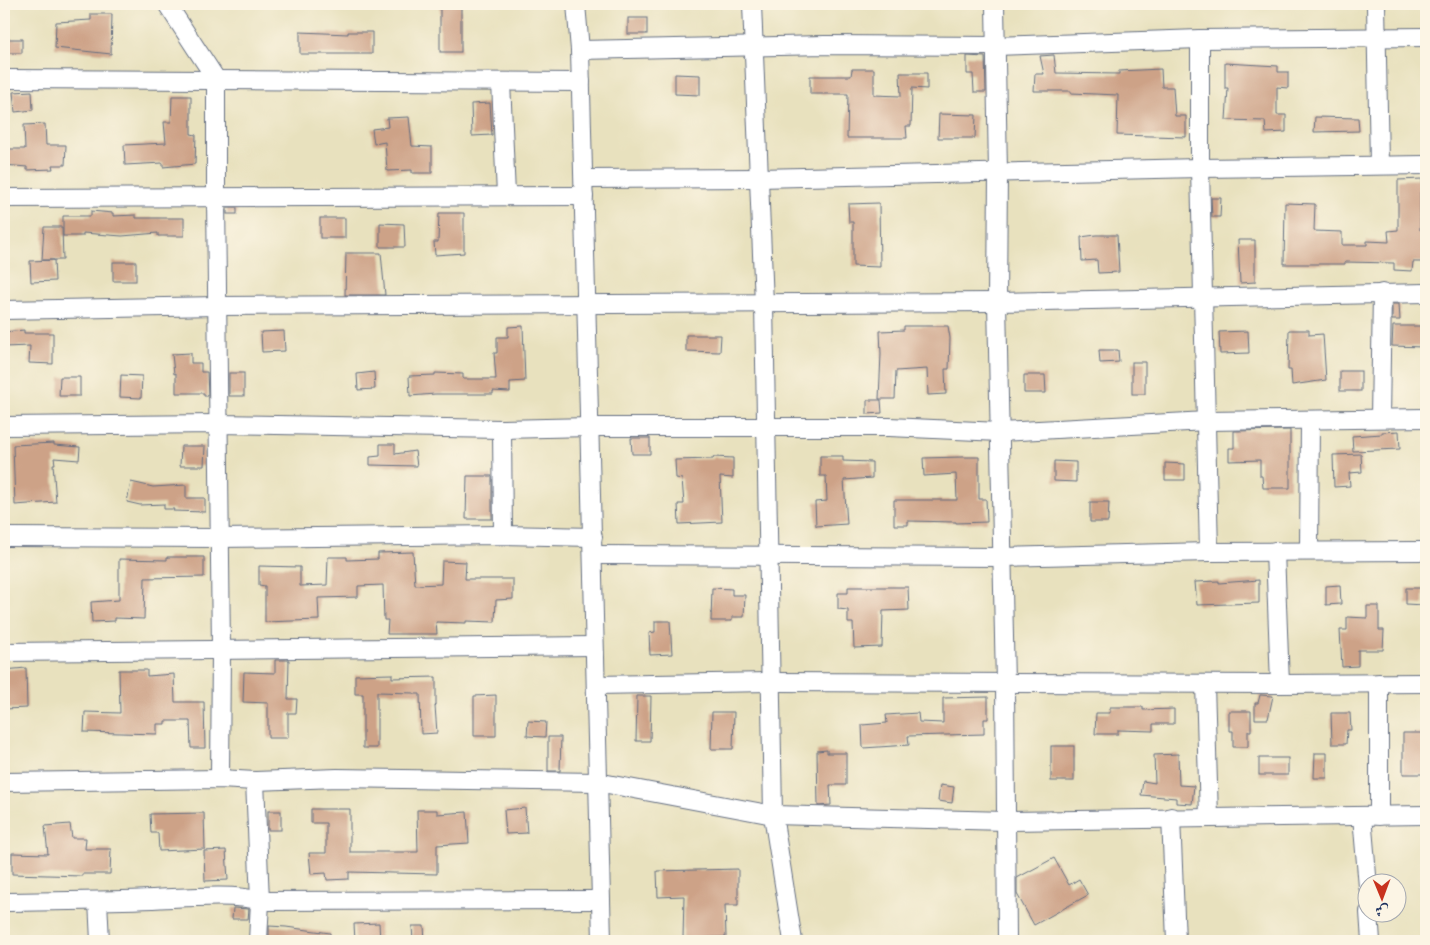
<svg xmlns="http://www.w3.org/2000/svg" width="1430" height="945" font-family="'Old Standard TT',Amiri,serif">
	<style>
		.building { fill: #cda287 }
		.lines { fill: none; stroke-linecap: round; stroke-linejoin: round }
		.minor-casing { stroke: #636d80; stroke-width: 20 }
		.minor { stroke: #fff; stroke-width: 18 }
	</style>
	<rect width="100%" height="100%" fill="#fcf5e5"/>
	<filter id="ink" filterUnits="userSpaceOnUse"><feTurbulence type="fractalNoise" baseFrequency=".02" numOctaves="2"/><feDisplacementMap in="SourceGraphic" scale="10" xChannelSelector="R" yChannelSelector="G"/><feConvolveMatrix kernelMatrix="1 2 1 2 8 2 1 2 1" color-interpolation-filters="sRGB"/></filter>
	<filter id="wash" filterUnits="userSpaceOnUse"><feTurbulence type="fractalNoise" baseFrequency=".0096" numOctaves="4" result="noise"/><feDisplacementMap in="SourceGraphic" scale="20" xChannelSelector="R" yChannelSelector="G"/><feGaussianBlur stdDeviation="1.12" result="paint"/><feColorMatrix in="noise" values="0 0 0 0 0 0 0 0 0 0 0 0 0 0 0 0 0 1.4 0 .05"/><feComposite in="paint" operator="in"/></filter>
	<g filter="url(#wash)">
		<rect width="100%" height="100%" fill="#e8e1be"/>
		<g id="blocks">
			<!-- building -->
			<g class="building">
				<rect x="440" y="4" width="21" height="48"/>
				<polygon points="91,14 112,14 111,54 55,48 56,22 91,20"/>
				<rect x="628" y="18" width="19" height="16"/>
				<polygon points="300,32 348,34 348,32 372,32 372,54 300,54"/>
				<polygon points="4,39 22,39 22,53 5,53"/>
				<polygon points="1054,55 1056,73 1119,74 1119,71 1161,69 1162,87 1173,87 1175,116 1186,116 1186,137 1117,135 1118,95 1071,93 1071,91 1034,91 1035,74 1044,74 1040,56"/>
				<polygon points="967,56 985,57 986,92 974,92 973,74 967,74"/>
				<polygon points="1225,63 1278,66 1278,72 1288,72 1288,88 1277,87 1277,115 1286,115 1286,132 1266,133 1265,121 1226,120 1228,88 1225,88"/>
				<polygon points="852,69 874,69 874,95 901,96 900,73 927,73 927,89 912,88 911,126 906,126 907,138 847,138 848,94 810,94 810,76 851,76"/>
				<polygon points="675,74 700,75 700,95 675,94"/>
				<polygon points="32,91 33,110 15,112 13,92"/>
				<polygon points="172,96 191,96 191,134 196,135 195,164 163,167 163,163 125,165 124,145 166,143 164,122 171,122"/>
				<polygon points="490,103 492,135 472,136 471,104"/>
				<polygon points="939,114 976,115 975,138 938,138"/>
				<polygon points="409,117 412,146 432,147 432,173 412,173 412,170 387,171 385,142 374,144 372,129 388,127 387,118"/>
				<polygon points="1315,117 1358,118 1359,131 1314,132"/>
				<polygon points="45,124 46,145 66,145 65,165 52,165 53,169 27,170 27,167 4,165 4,149 25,149 24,125"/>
				<polygon points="1422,179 1423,192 1420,192 1420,230 1423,229 1423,262 1413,262 1412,271 1394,270 1394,263 1345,262 1345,264 1284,264 1285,203 1315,204 1314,231 1342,232 1342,245 1367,245 1367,241 1389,242 1388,231 1398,230 1398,180"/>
				<polygon points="1211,198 1221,198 1220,217 1212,217"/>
				<polygon points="879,203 880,267 853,266 853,222 849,222 848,204"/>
				<rect x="227" y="208" width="10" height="6"/>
				<polygon points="91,211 113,213 113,216 136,215 136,218 184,218 184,236 158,236 158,233 122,236 83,233 83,236 63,236 63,216 91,216"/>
				<polygon points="439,213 464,213 464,253 435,255 434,242 438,242"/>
				<rect x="320" y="218" width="25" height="20"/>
				<polygon points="380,223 404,224 405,247 380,247"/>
				<polygon points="44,227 62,227 63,260 42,260"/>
				<polygon points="1096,235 1117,235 1119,272 1098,273 1097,260 1082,261 1081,237"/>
				<polygon points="1238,240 1255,240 1255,282 1240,283"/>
				<polygon points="346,253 381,253 385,295 345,295"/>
				<polygon points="54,260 55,281 31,282 30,261"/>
				<rect x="113" y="262" width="23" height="19"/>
				<polygon points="1392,304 1399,304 1400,320 1392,320"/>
				<polygon points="523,326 525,381 510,382 510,392 493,391 493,394 435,394 410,396 409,376 435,375 435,373 463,374 463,379 496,379 494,353 497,353 497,337 508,337 508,327"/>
				<polygon points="904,326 948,326 950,338 949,369 945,369 946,394 928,395 927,369 896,371 895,399 879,399 881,354 880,331 904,330"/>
				<polygon points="1393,326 1425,326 1424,347 1392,346"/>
				<polygon points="24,330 24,333 53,333 53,364 29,363 30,346 4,347 4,332"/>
				<polygon points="1289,330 1309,330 1309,335 1323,334 1326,380 1292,385 1291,370 1288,370"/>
				<polygon points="284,331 285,351 262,352 261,332"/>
				<polygon points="1248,331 1249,353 1220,354 1219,332"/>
				<polygon points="686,335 721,335 720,352 686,351"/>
				<polygon points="1099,350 1118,350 1119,362 1100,363"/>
				<polygon points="191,353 191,363 201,363 201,372 207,372 208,396 204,396 204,393 176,393 176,373 174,374 172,354"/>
				<rect x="1132" y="362" width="13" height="32"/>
				<rect x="1340" y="371" width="21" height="20"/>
				<polygon points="374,372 375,389 358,390 357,374"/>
				<rect x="229" y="373" width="15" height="23"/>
				<polygon points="121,375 142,376 141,398 120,397"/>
				<polygon points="1024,375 1045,375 1046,393 1024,393"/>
				<polygon points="60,377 80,377 80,396 59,396"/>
				<polygon points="867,400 881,400 882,413 867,414"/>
				<polygon points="1290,430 1290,488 1263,488 1262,476 1260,476 1260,460 1229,461 1229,448 1234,448 1234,431"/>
				<polygon points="1399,431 1400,449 1353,451 1352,436 1382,434 1382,432"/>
				<polygon points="631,438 650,438 650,454 632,454"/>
				<polygon points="54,443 54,445 80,447 79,460 54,458 55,464 53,464 56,502 15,505 13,445"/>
				<polygon points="380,444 395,444 395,454 415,451 417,466 370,465 370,457 380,456"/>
				<polygon points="181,446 205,446 204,466 180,466"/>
				<polygon points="1361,454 1362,472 1349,473 1350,486 1334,487 1333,455"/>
				<polygon points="820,456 843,456 843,461 872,462 872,478 844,480 847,524 816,526 815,502 827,501 826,476 820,476"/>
				<polygon points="714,457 733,458 733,478 720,477 722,522 679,524 678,504 684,504 682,479 676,478 675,460 713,459"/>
				<polygon points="962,457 979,457 979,499 986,499 987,522 956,523 956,522 908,521 908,525 894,525 894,500 957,500 956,474 924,476 923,458"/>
				<polygon points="1054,461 1076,462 1076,482 1054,481"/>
				<polygon points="1165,463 1185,464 1185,480 1165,480"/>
				<polygon points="467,476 492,476 492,519 466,519"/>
				<polygon points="131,482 153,487 186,485 186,498 205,498 205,512 173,511 174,509 164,509 164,504 140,505 127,502"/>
				<polygon points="1090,502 1109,502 1108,522 1090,522"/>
				<polygon points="413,552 415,585 441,584 442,561 466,562 465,579 513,579 513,599 496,600 495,622 466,621 466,623 436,622 437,634 387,634 388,620 384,620 383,585 358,586 358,597 318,598 319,620 265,622 265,586 259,585 259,566 300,567 300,586 327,585 328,557 347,557 347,560 378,559 378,553"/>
				<polygon points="167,557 204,557 204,577 145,578 144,619 115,618 115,621 92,622 91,602 119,600 119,559 167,560"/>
				<polygon points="1259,580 1259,603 1197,605 1195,582 1219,581 1219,583"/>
				<polygon points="1340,585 1341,604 1326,605 1326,586"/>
				<polygon points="848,587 908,587 909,610 883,611 882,647 854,648 853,623 848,623 848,610 838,609 838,593 848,593"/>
				<polygon points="712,588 732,589 732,595 745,595 744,617 732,617 732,621 711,621"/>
				<polygon points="1406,588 1423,588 1423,605 1406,604"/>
				<polygon points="1367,606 1379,606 1379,630 1384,630 1383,650 1358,650 1358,666 1342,667 1340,630 1347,630 1347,617 1367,618"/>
				<polygon points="655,621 670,621 672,654 650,655 649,633 655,632"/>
				<polygon points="275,660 289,660 288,699 297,699 296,713 288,713 288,738 268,738 268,703 243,702 244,672 275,673"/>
				<polygon points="26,668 27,708 4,709 4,670"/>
				<polygon points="119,670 147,670 147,676 174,674 175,702 204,702 205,748 191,748 190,721 165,721 165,724 157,724 157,734 84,732 85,712 120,713"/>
				<polygon points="392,674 392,678 436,677 436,705 435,706 437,733 421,734 420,694 414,694 414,693 377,692 377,748 363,748 363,694 355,694 355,675"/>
				<polygon points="496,695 496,736 474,736 474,696"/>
				<polygon points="1260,695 1273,696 1268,719 1255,719 1255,703 1258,703"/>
				<polygon points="637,696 651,696 650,741 636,741"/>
				<polygon points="988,697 988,719 984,719 984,734 908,736 909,745 863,748 862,725 887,723 886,715 918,713 919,722 943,723 943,698"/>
				<polygon points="1110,707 1143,707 1143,710 1174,709 1174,724 1153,724 1153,731 1118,730 1118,734 1095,734 1096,713 1110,713"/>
				<polygon points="1229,711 1251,711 1251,731 1248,731 1248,747 1233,747 1233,731 1229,731"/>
				<polygon points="712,712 734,712 733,749 711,749"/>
				<polygon points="1331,713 1350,713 1351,730 1347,730 1346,744 1332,744"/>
				<polygon points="528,721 546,722 545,737 527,736"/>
				<polygon points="1403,733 1423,733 1425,774 1403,774"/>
				<polygon points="548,737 561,737 560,771 548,771"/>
				<rect x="1051" y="746" width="23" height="35"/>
				<polygon points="827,750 827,753 846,753 846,785 830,785 831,805 818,806 817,751"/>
				<polygon points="1315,753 1327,753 1327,778 1314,778"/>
				<polygon points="1178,754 1179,785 1194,786 1192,804 1176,803 1176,798 1141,795 1143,781 1155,783 1154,755"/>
				<rect x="1259" y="758" width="29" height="17"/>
				<polygon points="940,785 954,787 952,803 938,801"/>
				<polygon points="525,808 527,833 506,834 504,810"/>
				<polygon points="311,809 350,809 350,852 418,852 417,810 437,810 437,814 467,812 469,843 437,845 437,874 349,872 349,879 327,880 326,873 311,874 309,853 326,853 326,823 311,823"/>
				<rect x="268" y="811" width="13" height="19"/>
				<polygon points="204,813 205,849 159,851 158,833 151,833 150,814"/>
				<polygon points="70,824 72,838 86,838 85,849 111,849 110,874 82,874 82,876 12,874 12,853 48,854 45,826"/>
				<polygon points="226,850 228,880 205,881 204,851"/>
				<polygon points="1054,858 1069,885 1079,879 1088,895 1034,925 1017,894 1017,878"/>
				<polygon points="738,869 738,905 725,905 726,937 683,938 684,896 658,897 657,871"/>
				<polygon points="233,908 249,909 248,919 232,919"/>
				<polygon points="379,923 380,941 355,941 354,924"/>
				<polygon points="269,926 286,927 330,933 330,941 269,941"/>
				<polygon points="412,926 424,926 425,941 413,941"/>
			</g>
		</g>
	</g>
	<g filter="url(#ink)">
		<use href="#blocks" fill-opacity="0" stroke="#636d80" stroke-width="1"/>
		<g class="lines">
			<!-- minor casing -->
			<g class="minor-casing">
				<g id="minor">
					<polyline points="167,4 216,79 216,197 221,650 220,779"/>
					<polyline points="576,4 580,50 602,941"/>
					<polyline points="752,4 764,304 773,815 793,941"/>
					<polyline points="995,4 998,173 997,302 1005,684 1007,941"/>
					<polyline points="1376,4 1379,165"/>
					<polyline points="1200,39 1200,168 1209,552"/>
					<polyline points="580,50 825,45 996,46 1200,39 1426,37"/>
					<polyline points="4,79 581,82"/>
					<polyline points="501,82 506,195"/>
					<polyline points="584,179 759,178 1200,168 1426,165"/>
					<polyline points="4,198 584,196"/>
					<polyline points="4,310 218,306 997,302 1426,293"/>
					<polyline points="1380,418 1382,293"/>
					<polyline points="4,426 219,424 502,429 590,427 889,427 1000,432 1207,421 1426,418"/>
					<polyline points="502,429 503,535"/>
					<polyline points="4,537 219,538 503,535 593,537"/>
					<polyline points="1275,551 1280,684"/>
					<polyline points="1309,551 1310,420"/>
					<polyline points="593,555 1003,557 1209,552 1426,551"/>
					<polyline points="4,652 594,646"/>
					<polyline points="1205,684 1209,817"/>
					<polyline points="596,685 770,682 1280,684 1426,683"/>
					<polyline points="255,781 260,901 258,941"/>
					<polyline points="4,782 220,779 255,781 337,778 597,782 773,815 1006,821 1426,815"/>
					<polyline points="1362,816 1368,887"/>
					<polyline points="1379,816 1379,683"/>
					<polyline points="1171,817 1176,941"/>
					<polyline points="98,901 100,941"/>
					<path d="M4,902c50,-1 99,-1 149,-3 29,-1 81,-6 107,2l341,-1"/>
					<polyline points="1369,912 1371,941"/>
				</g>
			</g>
			<!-- minor -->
			<use href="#minor" class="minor"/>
		</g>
	</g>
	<!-- margin -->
	<rect width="1430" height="945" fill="none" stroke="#fcf5e5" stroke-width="20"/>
	<!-- north arrow -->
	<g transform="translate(1382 898) rotate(179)"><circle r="24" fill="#fcf5e5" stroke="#a2a6af"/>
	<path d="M0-4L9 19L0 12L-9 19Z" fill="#c8321e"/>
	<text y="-8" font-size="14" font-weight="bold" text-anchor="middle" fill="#1b2f5e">ش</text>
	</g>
</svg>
